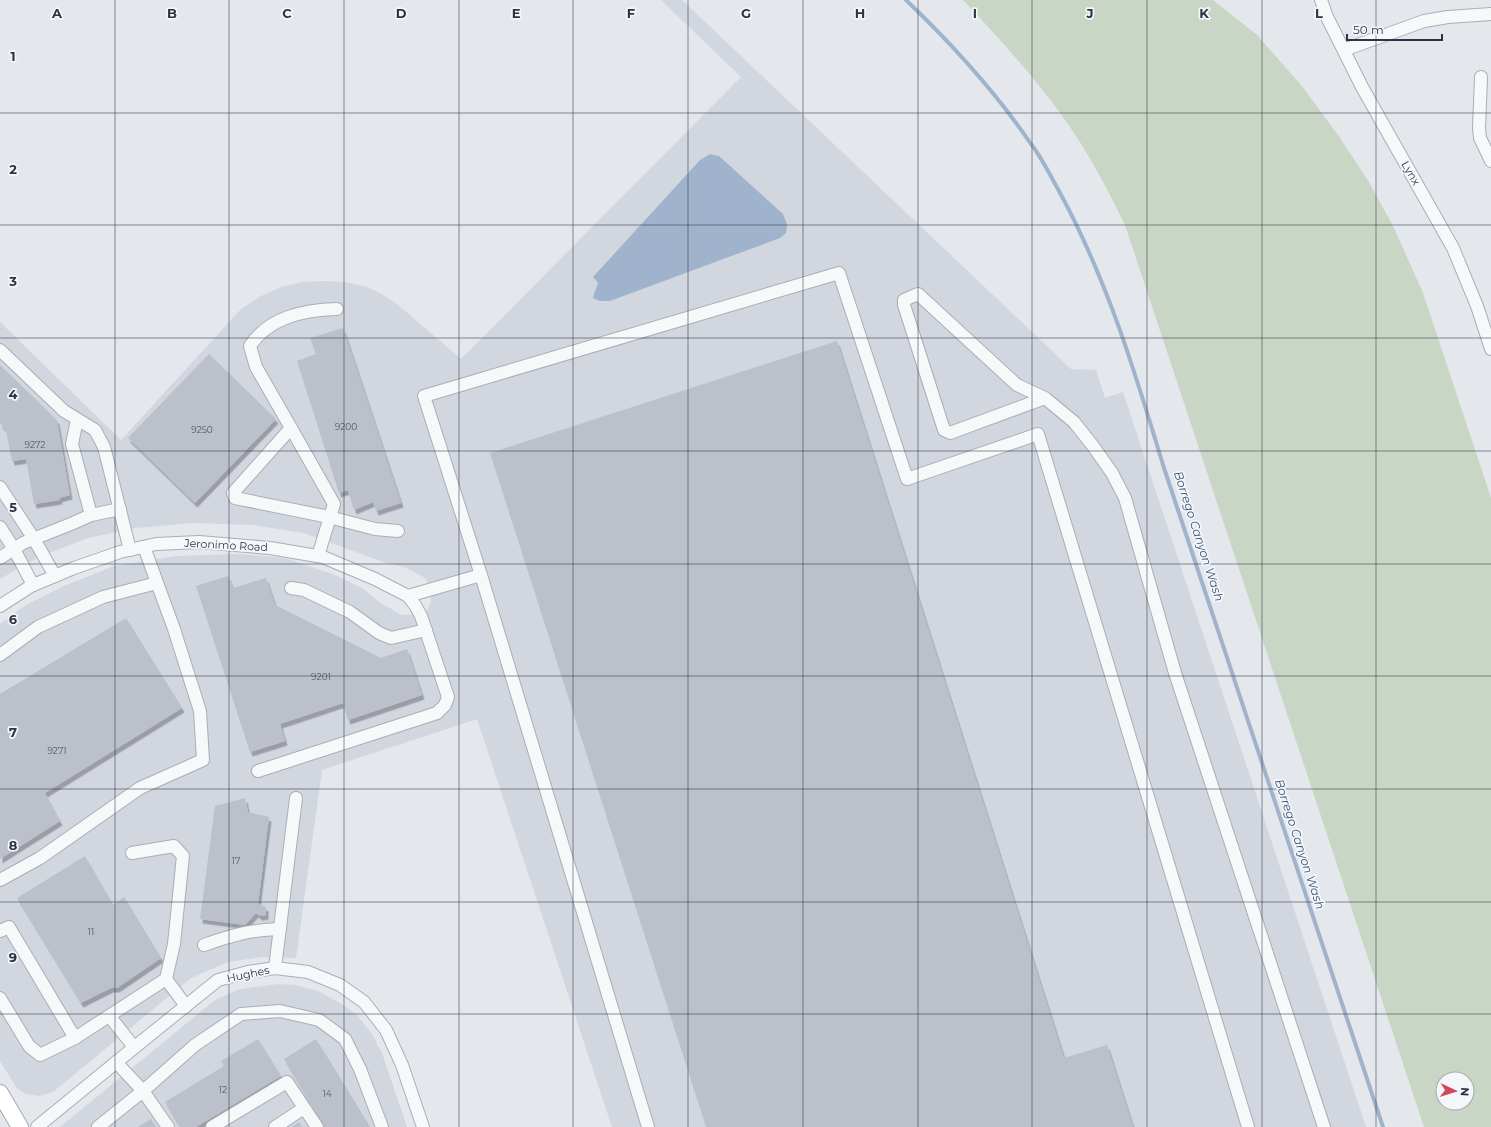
<svg xmlns="http://www.w3.org/2000/svg" width="1491" height="1127" font-family="Montserrat,sans-serif">
	<style>
		.built { fill: #d2d6de }
		.green { fill: #c9d6c5; fill-rule: evenodd }
		.water { fill: #9fb4cc }
		.lines { fill: none; stroke-linecap: round; stroke-linejoin: round }
		.stream { stroke: #9fb4cc; stroke-width: 4 }
		.building { fill: #bbc0ca; filter: url(#shadow) }
		.minor-casing { stroke: #a9aeb7; stroke-width: 14 }
		.major-casing { stroke: #a3abb8; stroke-width: 18 }
		.minor { stroke: #f7f8fa; stroke-width: 12 }
		.major { stroke: #fff; stroke-width: 16 }
		.grid { fill: none; stroke: #2b3445; stroke-width: 1; stroke-opacity: 0.55 }
		.labels { text-anchor: middle; dominant-baseline: central; stroke-width: 3.5; stroke-linejoin: round; paint-order: stroke }
		.number-label { font-size: 9px; fill: #4f5766 }
		.street-label { font-size: 11px; fill: #2b3445; stroke: #f4f6f9 }
		.water-label { font-size: 12px; font-style: italic; fill: #34527a; stroke: #f4f6f9 }
		.grid-label { font-size: 13px; text-anchor: middle; font-weight: bold; fill: #2b3445; stroke: #f4f6f9; stroke-width: 3.5; stroke-linejoin: round; paint-order: stroke }
	</style>
	<defs>
		<filter id="shadow"><feDropShadow dx="2.5" dy="4.5" stdDeviation="0" flood-color="#0004"/></filter>
	</defs>
	<rect width="100%" height="100%" fill="#e4e7ec"/>
	<!-- built -->
	<g class="built">
		<polygon points="661,0 682,0 1071,369 1096,370 1105,398 1123,392 1366,1127 612,1127 477,719 322,770 296,958 263,957 228,962 191,978 53,1092 40,1096 26,1094 17,1088 0,1061 0,624 26,605 64,586 114,566 176,556 238,554 285,558 335,575 362,588 379,602 402,615 414,615 426,612 430,605 431,600 430,587 425,578 405,567 386,563 304,533 253,525 193,523 136,528 88,538 41,556 0,579 0,322 121,440 241,309 261,296 281,287 302,282 324,281 343,282 364,286 380,293 397,304 461,359 741,77"/>
		<polygon points="278,984 295,985 318,991 340,1003 357,1015 372,1034 382,1053 407,1127 60,1127 215,1000 240,989"/>
	</g>
	<!-- green -->
	<path class="green" d="M963,0h250l44,35 44,50 37,50 31,47 24,44 30,67 68,205v629h-67l-299,-902c-17,-35 -35,-69 -57,-101 -31,-44 -68,-85 -105,-124zM1443,1079h24v24h-24z"/>
	<!-- water -->
	<path class="water" d="M710,154l9,2 64,58 4,10 -1,9 -6,5 -170,63h-10l-7,-3c1,-6 4,-10 5,-15l-5,-6 107,-117z"/>
	<g class="lines">
		<!-- stream -->
		<path class="stream" d="M906,0c46,44 89,91 125,144 11,14 19,31 28,47 48,88 76,181 105,277l219,659"/>
	</g>
	<!-- building -->
	<g class="building">
		<polygon points="343,328 401,503 376,511 373,502 354,510 348,490 339,493 297,361 316,354 310,338"/>
		<polygon points="837,341 1064,1058 1107,1045 1133,1127 706,1127 490,453"/>
		<polygon points="209,354 276,419 195,503 128,438"/>
		<polygon points="0,365 57,420 70,495 59,498 60,500 34,504 26,459 12,461 6,430 0,423"/>
		<polygon points="228,576 233,588 266,578 275,605 381,658 407,649 422,695 348,720 343,703 280,724 285,741 250,752 196,586"/>
		<polygon points="126,618 182,708 45,793 60,821 0,859 0,694"/>
		<polygon points="245,798 248,812 269,817 258,904 266,907 266,915 260,916 256,913 245,925 200,919 215,806"/>
		<polygon points="85,856 113,905 124,897 161,958 117,988 111,988 81,1003 17,898"/>
		<polygon points="258,1039 281,1076 196,1127 180,1127 165,1102 224,1066 221,1061"/>
		<polygon points="316,1039 370,1127 325,1127 284,1059"/>
		<polygon points="151,1119 156,1127 138,1127"/>
		<polygon points="299,1122 302,1127 292,1127"/>
	</g>
	<g class="lines">
		<!-- minor casing -->
		<g class="minor-casing">
			<g id="minor">
				<polyline points="1321,0 1327,17 1362,87 1453,248 1477,306 1491,349"/>
				<polyline points="1344,50 1424,21 1448,17 1491,14"/>
				<polyline points="1481,77 1479,128 1480,138 1491,161"/>
				<path d="M337,309c-33,1 -68,8 -87,37l6,21 35,61 -58,65 2,5 94,19 46,12 23,2"/>
				<polyline points="0,350 64,411 95,430 104,447 130,550"/>
				<polyline points="1045,398 950,433 944,430 904,305 904,300 918,294 1017,385 1045,398 1074,422 1093,446 1112,473 1125,498 1175,673 1324,1127"/>
				<polyline points="77,420 72,444 91,515"/>
				<polyline points="291,428 334,504 318,556"/>
				<polyline points="0,487 34,539 55,576"/>
				<polyline points="0,527 14,549 33,585"/>
				<polyline points="0,558 23,543 71,524 91,515 120,509"/>
				<polyline points="481,575 424,396 839,273 907,479 1038,434 1248,1127"/>
				<polyline points="291,588 304,590 350,612 379,633 391,638 426,630"/>
				<polyline points="408,596 481,575 648,1127"/>
				<polyline points="0,606 31,586 74,568 120,552 156,544 199,542 270,548 323,557 375,579 408,596 415,605 421,616 448,697 445,705 437,713 258,771"/>
				<polyline points="0,655 38,627 103,597 157,583"/>
				<polyline points="132,853 174,846 183,856 174,944 166,979 186,1006"/>
				<polyline points="0,880 40,858 140,788 203,760 200,711 174,629 144,547"/>
				<polyline points="0,931 9,927 75,1038"/>
				<path d="M204,945c28,-10 46,-15 76,-16"/>
				<polyline points="275,968 296,798"/>
				<polyline points="0,998 29,1046 40,1055 75,1038 166,979"/>
				<polyline points="110,1017 134,1047"/>
				<polyline points="116,1062 143,1091 168,1127"/>
				<polyline points="37,1127 141,1042 218,980 248,972 275,968 308,972 340,985 364,1002 386,1030 402,1065 423,1127"/>
				<polyline points="98,1127 143,1091 195,1045 241,1014 280,1011 319,1020 345,1039 360,1069 382,1127"/>
				<polyline points="212,1127 287,1082 317,1127"/>
				<polyline points="275,1127 304,1108"/>
			</g>
		</g>
		<!-- major casing -->
		<g class="major-casing">
			<polyline id="major" points="0,1093 20,1127"/>
		</g>
		<!-- minor -->
		<use href="#minor" class="minor"/>
		<!-- major -->
		<use href="#major" class="major"/>
	</g>
	<!-- grid -->
	<path class="grid" d="M115,0v1127M229,0v1127M344,0v1127M459,0v1127M573,0v1127M688,0v1127M803,0v1127M918,0v1127M1032,0v1127M1147,0v1127M1262,0v1127M1376,0v1127M0,113h1491M0,225h1491M0,338h1491M0,451h1491M0,564h1491M0,676h1491M0,789h1491M0,902h1491M0,1014h1491"/>
	<g class="labels">
		<!-- number labels -->
		<g class="number-label">
			<text x="346" y="426">9200</text>
			<text x="202" y="429">9250</text>
			<text x="35" y="444">9272</text>
			<text x="321" y="676">9201</text>
			<text x="57" y="750">9271</text>
			<text x="236" y="860">17</text>
			<text x="91" y="931">11</text>
			<text x="223" y="1089">12</text>
			<text x="327" y="1093">14</text>
		</g>
		<!-- street labels -->
		<g class="street-label">
			<text transform="translate(1411 173) rotate(60)">Lynx</text>
			<text transform="translate(226 545) rotate(3)">Jeronimo Road</text>
			<text transform="translate(248 974) rotate(-12)">Hughes</text>
		</g>
		<!-- water labels -->
		<g class="water-label">
			<text transform="translate(1199 536) rotate(72)">Borrego Canyon Wash</text>
			<text transform="translate(1300 844) rotate(72)">Borrego Canyon Wash</text>
		</g>
	</g>
	<g class="grid-label">
		<text x="57" y="18">A</text>
		<text x="172" y="18">B</text>
		<text x="287" y="18">C</text>
		<text x="401" y="18">D</text>
		<text x="516" y="18">E</text>
		<text x="631" y="18">F</text>
		<text x="746" y="18">G</text>
		<text x="860" y="18">H</text>
		<text x="975" y="18">I</text>
		<text x="1090" y="18">J</text>
		<text x="1204" y="18">K</text>
		<text x="1319" y="18">L</text>
		<text x="13" y="61">1</text>
		<text x="13" y="174">2</text>
		<text x="13" y="286">3</text>
		<text x="13" y="399">4</text>
		<text x="13" y="512">5</text>
		<text x="13" y="624">6</text>
		<text x="13" y="737">7</text>
		<text x="13" y="850">8</text>
		<text x="13" y="962">9</text>
	</g>
	<!-- north arrow -->
	<g transform="translate(1455 1091) rotate(94)"><circle r="19" fill="#f4f6f9" stroke="#a4a8b1"/>
	<path d="M0-3L7 15L0 10L-7 15Z" fill="#d1495b"/>
	<text y="-6" font-size="11" font-weight="bold" text-anchor="middle" fill="#2b3445">N</text>
	</g>
	<!-- scale -->
	<path d="M1347 34v6h95v-6" fill="none" stroke="#2b3445" stroke-width="2"/>
	<text x="1353" y="34" font-size="12" fill="#2b3445" stroke="#f4f6f9" stroke-width="3" paint-order="stroke">50 m</text>
</svg>
